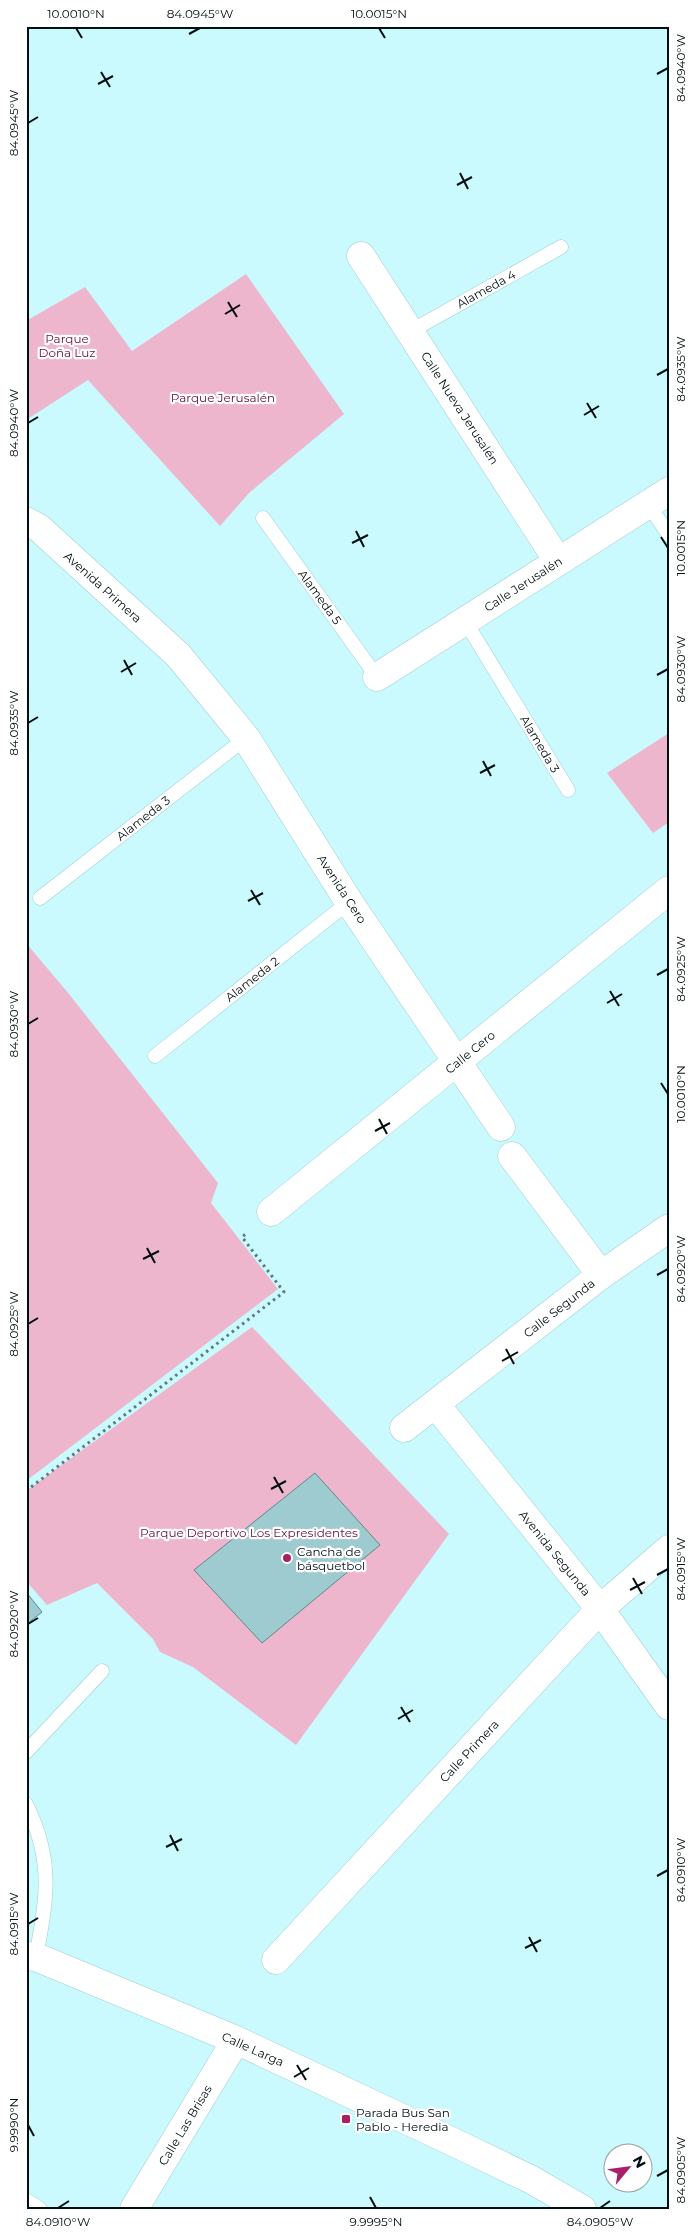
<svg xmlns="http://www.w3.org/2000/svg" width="695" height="2235" font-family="Montserrat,sans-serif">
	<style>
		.green { fill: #edb6cc }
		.building { fill: #9dcbcf; stroke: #5c888c }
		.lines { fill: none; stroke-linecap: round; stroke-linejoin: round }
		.service-casing { stroke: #9fced2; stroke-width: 15 }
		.minor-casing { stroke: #9fced2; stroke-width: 29 }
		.path { stroke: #5d7a7d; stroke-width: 3; stroke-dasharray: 2.5 4; stroke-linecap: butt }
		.service { stroke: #fff; stroke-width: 14 }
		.minor { stroke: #fff; stroke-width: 28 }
		.ticks { fill: none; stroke: #010f11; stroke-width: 2 }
		.poi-dot { fill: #a72069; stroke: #fff; stroke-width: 2 }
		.labels { text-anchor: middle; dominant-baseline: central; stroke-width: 4.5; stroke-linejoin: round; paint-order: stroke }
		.street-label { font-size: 12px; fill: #010f11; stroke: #fff }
		.park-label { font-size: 12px; fill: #660e3e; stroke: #fff }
		.poi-label { font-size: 12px; fill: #010f11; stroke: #fff; text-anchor: start }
		.neatline { fill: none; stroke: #010f11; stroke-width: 2 }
		.ticks-label { font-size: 12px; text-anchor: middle; fill: #010f11 }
	</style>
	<rect width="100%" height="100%" fill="#cafafe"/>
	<!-- green -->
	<g class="green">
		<polygon points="246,274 344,414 249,493 220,526 88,380 26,420 26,321 85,287 132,351"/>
		<polygon points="669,733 669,822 653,833 607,773"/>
		<polygon points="26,943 69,994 218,1183 211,1203 278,1289 26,1481"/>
		<polygon points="252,1327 449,1534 296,1745 193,1667 160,1652 153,1639 97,1583 47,1605 26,1581 26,1491"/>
	</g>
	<!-- building -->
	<g class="building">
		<polygon points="315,1473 380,1545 262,1643 194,1570"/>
		<polygon points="26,1592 42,1612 26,1625"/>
	</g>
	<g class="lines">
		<!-- service casing -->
		<g class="service-casing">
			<g id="service">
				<polyline points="411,331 561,247"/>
				<polyline points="648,504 669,535"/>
				<polyline points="263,518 377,677"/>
				<polyline points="465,621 568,790"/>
				<polyline points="40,898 246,738"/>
				<polyline points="155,1056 349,902"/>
				<polyline points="26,1752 102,1671"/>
				<path d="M26,1804c28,57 21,93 10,153"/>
				<polyline points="26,2200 40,2209"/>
			</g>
		</g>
		<!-- minor casing -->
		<g class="minor-casing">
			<g id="minor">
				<polyline points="361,256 558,561"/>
				<polyline points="26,521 39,528 178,655 246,738 349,902 501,1127"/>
				<polyline points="377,677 669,491"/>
				<polyline points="512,1156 601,1275"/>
				<polyline points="271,1212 669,890"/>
				<polyline points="436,1405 600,1609 669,1706"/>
				<polyline points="404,1428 601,1275 669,1228"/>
				<polyline points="26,1956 36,1957 236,2040 451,2141 532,2180 582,2209"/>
				<polyline points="276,1960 600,1609 669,1549"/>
				<polyline points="134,2209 236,2040"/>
			</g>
		</g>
		<!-- path -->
		<polyline class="path" points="26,1491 284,1292 242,1237 248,1232"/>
		<!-- service -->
		<use href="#service" class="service"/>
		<!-- minor -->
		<use href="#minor" class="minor"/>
	</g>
	<!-- ticks -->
	<path class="ticks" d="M76,28l6,10M379,28l6,10M189,34l11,-6M101,72l9,15M657,74l11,-6M98,84l15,-8M28,123l10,-6M460,173l8,16M457,185l15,-8M228,302l9,15M225,314l15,-9M657,375l11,-6M587,403l9,15M584,415l15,-9M28,423l10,-6M356,531l8,16M661,537l7,11M352,543l16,-8M124,660l8,15M121,672l15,-9M657,675l11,-6M28,723l10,-6M483,761l8,15M480,773l15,-8M251,890l9,15M248,901l15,-8M657,975l11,-6M610,991l9,15M607,1003l15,-9M28,1024l10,-6M661,1083l7,11M379,1119l8,15M375,1131l15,-8M147,1248l8,15M143,1259l16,-8M657,1275l11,-6M28,1324l10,-6M506,1349l8,15M502,1361l16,-9M274,1477l9,16M271,1489l15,-8M657,1575l11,-6M633,1578l9,16M630,1590l15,-8M28,1624l10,-6M401,1707l9,15M398,1719l15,-9M170,1835l8,16M166,1847l16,-8M657,1876l11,-6M28,1924l10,-6M529,1937l8,15M525,1948l16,-8M297,2065l9,15M294,2077l15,-9M28,2125l6,11M657,2176l11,-6M370,2197l6,11M58,2208l11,-7M600,2208l10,-7"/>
	<!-- markers -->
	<g class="poi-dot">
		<circle cx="287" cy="1558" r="5"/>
		<rect x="341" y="2114" width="10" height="10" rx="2.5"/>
	</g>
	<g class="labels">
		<!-- street labels -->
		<g class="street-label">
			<text transform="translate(486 289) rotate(-29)">Alameda 4</text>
			<text transform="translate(460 408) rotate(57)">Calle Nueva Jerusalén</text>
			<text transform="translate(523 584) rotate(-33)">Calle Jerusalén</text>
			<text transform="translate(103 587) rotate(42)">Avenida Primera</text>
			<text transform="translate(320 597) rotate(54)">Alameda 5</text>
			<text transform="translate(540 744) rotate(59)">Alameda 3</text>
			<text transform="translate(143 818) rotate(-38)">Alameda 3</text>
			<text transform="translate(342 889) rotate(57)">Avenida Cero</text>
			<text transform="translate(252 979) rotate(-38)">Alameda 2</text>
			<text transform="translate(470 1052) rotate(-39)">Calle Cero</text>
			<text transform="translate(559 1308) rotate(-38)">Calle Segunda</text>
			<text transform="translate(555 1553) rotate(51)">Avenida Segunda</text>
			<text transform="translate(469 1751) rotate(-47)">Calle Primera</text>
			<text transform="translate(253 2049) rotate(24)">Calle Larga</text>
			<text transform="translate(185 2125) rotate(-59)">Calle Las Brisas</text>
		</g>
		<!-- park labels -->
		<g class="park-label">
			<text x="67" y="338">Parque<tspan x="67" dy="14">Doña Luz</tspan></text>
			<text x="223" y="397">Parque Jerusalén</text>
			<text x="249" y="1532">Parque Deportivo Los Expresidentes</text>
		</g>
		<!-- poi labels -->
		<g class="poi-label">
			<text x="297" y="1551">Cancha de<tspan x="297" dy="14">básquetbol</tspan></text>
			<text x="356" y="2112">Parada Bus San<tspan x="356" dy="14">Pablo - Heredia</tspan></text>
		</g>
	</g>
	<!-- border -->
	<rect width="695" height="2235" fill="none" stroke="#ffffff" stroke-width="55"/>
	<!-- north arrow -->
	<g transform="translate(628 2168) rotate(61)"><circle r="24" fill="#ffffff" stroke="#999fa0"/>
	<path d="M0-4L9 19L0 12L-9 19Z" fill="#a72069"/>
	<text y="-8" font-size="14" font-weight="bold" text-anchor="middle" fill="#010f11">N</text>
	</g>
	<rect x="28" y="28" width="640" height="2180" class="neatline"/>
	<g class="ticks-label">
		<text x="76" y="18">10.0010°N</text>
		<text x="200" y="18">84.0945°W</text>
		<text x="379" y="18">10.0015°N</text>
		<text transform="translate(681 68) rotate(-90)" y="4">84.0940°W</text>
		<text transform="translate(14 123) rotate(-90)" y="4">84.0945°W</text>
		<text transform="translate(681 369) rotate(-90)" y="4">84.0935°W</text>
		<text transform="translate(14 423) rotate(-90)" y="4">84.0940°W</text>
		<text transform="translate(681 548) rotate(-90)" y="4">10.0015°N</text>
		<text transform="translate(681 669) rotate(-90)" y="4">84.0930°W</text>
		<text transform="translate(14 723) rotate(-90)" y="4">84.0935°W</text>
		<text transform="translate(681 969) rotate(-90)" y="4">84.0925°W</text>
		<text transform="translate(14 1024) rotate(-90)" y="4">84.0930°W</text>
		<text transform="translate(681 1094) rotate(-90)" y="4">10.0010°N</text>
		<text transform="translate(681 1269) rotate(-90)" y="4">84.0920°W</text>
		<text transform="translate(14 1324) rotate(-90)" y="4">84.0925°W</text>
		<text transform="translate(681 1569) rotate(-90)" y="4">84.0915°W</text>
		<text transform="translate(14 1624) rotate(-90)" y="4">84.0920°W</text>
		<text transform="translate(681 1870) rotate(-90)" y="4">84.0910°W</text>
		<text transform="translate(14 1924) rotate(-90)" y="4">84.0915°W</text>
		<text transform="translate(14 2125) rotate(-90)" y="4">9.9990°N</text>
		<text transform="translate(681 2170) rotate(-90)" y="4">84.0905°W</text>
		<text x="58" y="2226">84.0910°W</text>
		<text x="376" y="2226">9.9995°N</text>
		<text x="600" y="2226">84.0905°W</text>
	</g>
</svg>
